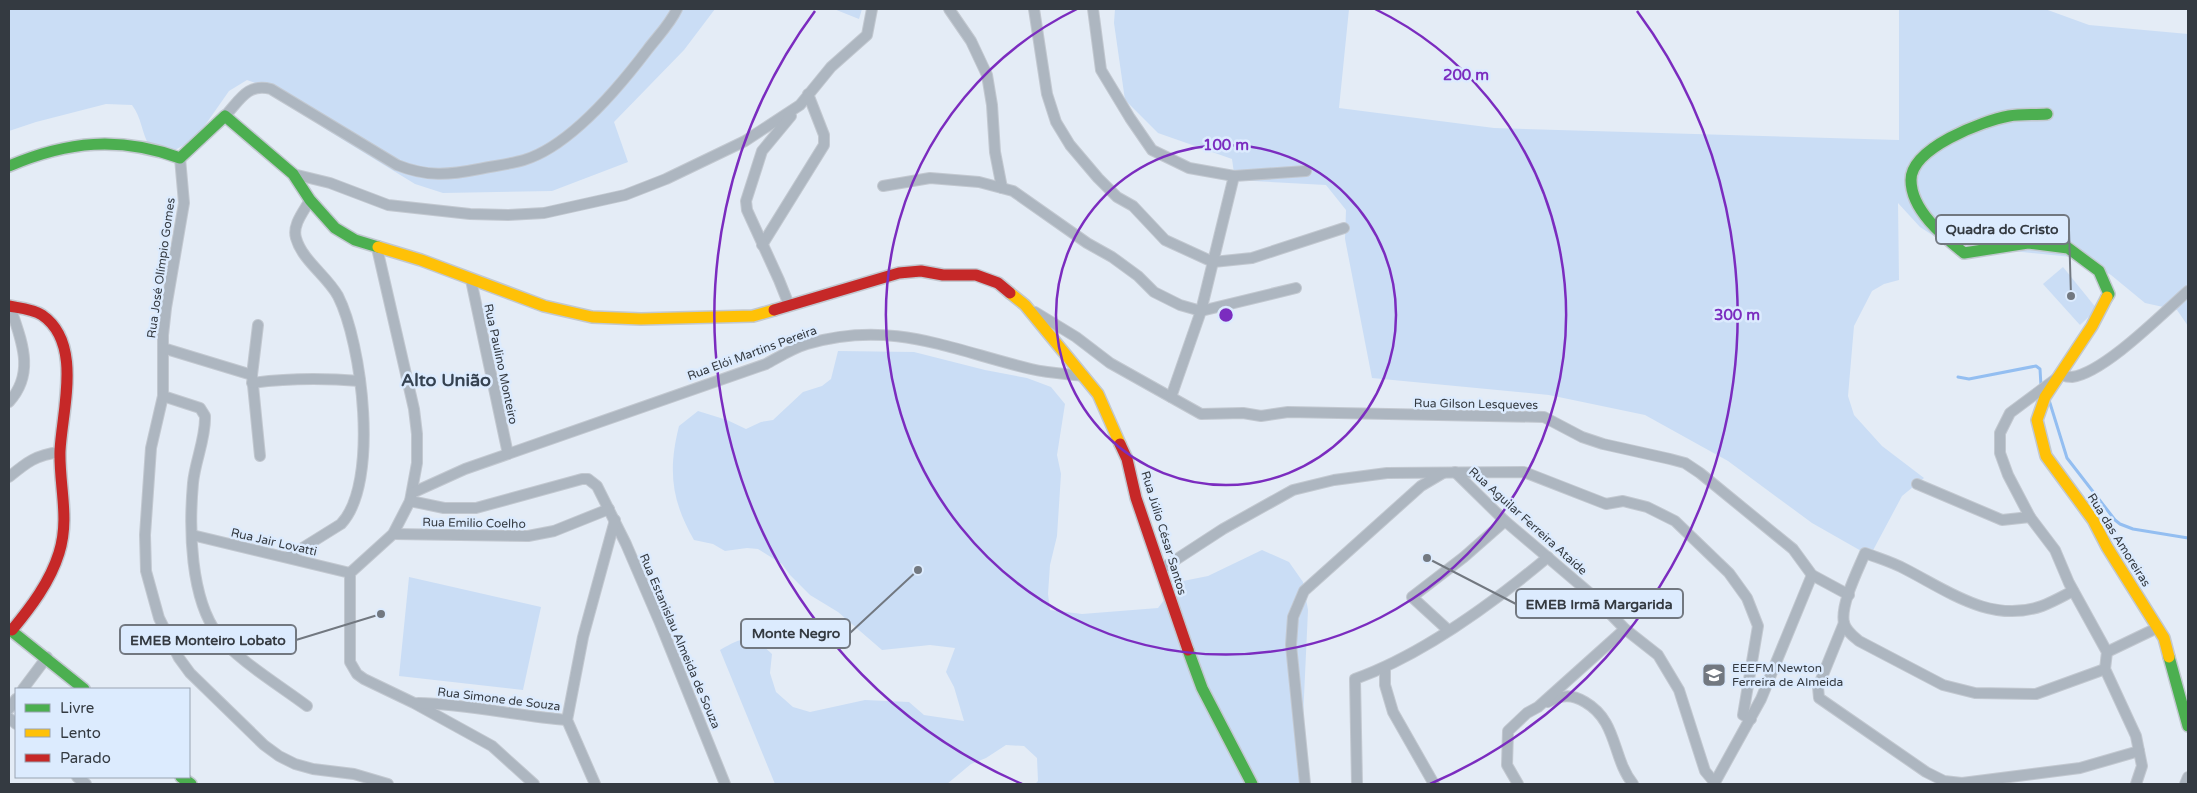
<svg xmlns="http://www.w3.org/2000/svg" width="2197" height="793" font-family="'Varela Round',sans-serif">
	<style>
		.green { fill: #caddf5 }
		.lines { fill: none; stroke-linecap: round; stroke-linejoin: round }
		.stream { stroke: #93bef1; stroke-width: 3 }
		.street-casing { stroke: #c2c8d0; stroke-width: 12 }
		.fast-casing { stroke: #c2c8d0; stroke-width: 14 }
		.slow-casing { stroke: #c2c8d0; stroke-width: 14 }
		.jam-casing { stroke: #c2c8d0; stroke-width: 14 }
		.street { stroke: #adb6c0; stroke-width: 10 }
		.fast { stroke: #4caf50; stroke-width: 11 }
		.slow { stroke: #ffc107; stroke-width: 11 }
		.jam { stroke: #c62828; stroke-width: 11 }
		.ring { fill: none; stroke: #7b2cbf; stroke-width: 2.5 }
		.labels { text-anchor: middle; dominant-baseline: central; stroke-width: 5; stroke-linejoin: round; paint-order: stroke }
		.street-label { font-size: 12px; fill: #343a41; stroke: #dcebfe }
		.poi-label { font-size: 12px; fill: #343a41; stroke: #dcebfe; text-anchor: start }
		.district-label { font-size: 18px; font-weight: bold; fill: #354251; stroke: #dcebfe }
		.centre { fill: #7b2cbf; stroke: #dcebfe; stroke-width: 2.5 }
		.ring-label { font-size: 15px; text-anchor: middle; font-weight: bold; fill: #7b2cbf; stroke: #dcebfe; stroke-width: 5; stroke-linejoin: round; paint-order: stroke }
		.leader { fill: none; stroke: #727880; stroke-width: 2 }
		.callout-dot { fill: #727880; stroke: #dcebfe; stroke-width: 2 }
		.callout { fill: #dcebfe; stroke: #727880; stroke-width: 2 }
		.callout-label { font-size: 14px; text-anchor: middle; font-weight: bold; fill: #343a41 }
	</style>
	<rect width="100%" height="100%" fill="#e4ecf6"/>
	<!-- green -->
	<g class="green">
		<path d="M9,9h706l-31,41 -70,72 14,40 -76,29 -109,2 -28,-9 -88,-54 -66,-45 -14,-5 -18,11 -28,40 -15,13 -11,6 -25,-3c-9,-15 -8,-29 -18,-42l-26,-1 -70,18 -27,9z"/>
		<polygon points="834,9 862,9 859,19"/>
		<polygon points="1115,9 1349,9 1339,108 1494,128 1899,140 1899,9 2045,9 2089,25 2188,34 2188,326 2177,310 2145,303 2111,275 2081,258 1946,244 1920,227 1898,203 1899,280 1884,284 1872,291 1854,326 1848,396 1854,415 1882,446 1924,478 1902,496 1870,556 1812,523 1728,461 1645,415 1549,395 1372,378 1345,239 1346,210 1326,185 1235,180 1232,159 1158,133 1125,100 1114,23"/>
		<polygon points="2063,267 2097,309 2080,325 2043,284"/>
		<path d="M838,351l76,1 71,18 42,8 24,9 14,17 -8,51 4,19 -4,62 -7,29 -2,29 2,16 32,4 76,-6 20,-26 30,-6 54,-26 27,12 14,20 5,28 -8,174h-265l3,-3 -1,-23 -13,-12 -18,-1 -20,13 -15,6 -24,20h-172l-55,-134c24,-14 32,-16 52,4l-2,19 6,19 17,15 17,5 55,-12 44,2 15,13 40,6 -10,-34 -8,-15 9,-24 -25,-3 -48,5 -44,-38 -28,-17 -20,-20 -8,-11 -24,-15 -11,-1 -22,3 -12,-7 -19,-4c-23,-40 -26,-70 -15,-114l19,-15 29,9 19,9 15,-7 12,-2 30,-28 19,-6 9,-7z"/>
		<polygon points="409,577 541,607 523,690 399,676"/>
	</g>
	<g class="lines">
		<!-- stream -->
		<g class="stream">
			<polyline points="1958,377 1969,379 2036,366 2040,369 2041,386"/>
			<polyline points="2049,400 2067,458 2115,520 2120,524 2133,529 2188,538"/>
		</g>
		<!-- street casing -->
		<g class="street-casing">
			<g id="street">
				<polyline points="949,9 971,41 987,75 992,105 995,152 1002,188"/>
				<polyline points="1034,9 1047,94 1056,122 1070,145 1098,178 1117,197 1133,206 1165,240 1213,262 1252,258 1344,228"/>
				<polyline points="1093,9 1101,70 1130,118 1152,150 1189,168 1234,176 1306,171"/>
				<path d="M225,116c15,-16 22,-33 46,-27l126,76c30,12 52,10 82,4 15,-3 31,-5 45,-9 46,-14 96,-74 124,-111 10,-13 22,-25 29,-40"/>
				<polyline points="180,158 184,203 166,308 163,335 163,396 151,448 145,535 146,571 159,618 179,658 190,673 264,745 279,756 295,764 313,769 354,774 388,784"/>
				<polyline points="293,174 330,183 388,205 470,214 508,215 544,213 625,195 666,179 745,141 800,105 831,67 867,35 872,9"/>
				<polyline points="883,186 930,178 979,182 1013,191 1087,243 1112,257 1138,276 1154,292 1180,305 1201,311"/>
				<polyline points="762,245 824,145 824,135 808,94"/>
				<polyline points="377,248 414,409 417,434 417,463 410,501 393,534 350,573 350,662 357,674 364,679 414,703 492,746 534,784"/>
				<polyline points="471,280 508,454"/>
				<polyline points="789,305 779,280 747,210 746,201 762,151 791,116"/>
				<polyline points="1201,311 1296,288"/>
				<polyline points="1035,312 1076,337 1110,363 1201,414 1243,413 1261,416 1288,412 1544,417 1582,437 1603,444 1670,459 1685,463 1700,473 1793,549 1812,575 1849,595"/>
				<polyline points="258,325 252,375 260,456"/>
				<polyline points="163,348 252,375"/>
				<path d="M252,383c37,-5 71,-5 108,-2"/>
				<path d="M163,396l37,12 5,8c1,22 -10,45 -12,67 -4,45 -3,115 25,152 18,24 64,52 89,71"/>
				<polyline points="1171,397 1201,311 1234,176"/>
				<path d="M9,402c27,-30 12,-62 1,-96"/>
				<polyline points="1455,472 1505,521 1592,595 1625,629 1658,655 1679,690 1705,771 1715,783"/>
				<path d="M9,477c18,-15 27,-22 51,-25"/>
				<polyline points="1917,484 2002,520 2030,517"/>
				<path d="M412,493l53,-24 301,-105c13,-7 27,-16 41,-20 85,-25 144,6 224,25 17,4 36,5 53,7"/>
				<polyline points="410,501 444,508 476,508 582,479 588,479 597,486 626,544 660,623 725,784"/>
				<polyline points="393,534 528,536 554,531 609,509"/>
				<polyline points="192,535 350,573"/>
				<path d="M288,557l53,-33c39,-41 21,-181 -3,-228 -11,-20 -36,-36 -42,-58 -4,-13 8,-27 14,-38"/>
				<polyline points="1160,570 1223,529 1293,490 1334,480 1387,473 1524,472 1606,504 1623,501 1647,507 1675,521 1729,573 1747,598 1758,626 1743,715 1751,719"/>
				<path d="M2073,591c-10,5 -20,11 -31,15 -51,18 -94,-15 -137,-37 -13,-7 -27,-11 -40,-16 -7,17 -25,52 -21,70 2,8 9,13 15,18l84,44 32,8 61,1 69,-25"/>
				<polyline points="1844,623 1818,687 1819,698 1926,772 1944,781 1962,783 2080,768 2139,751"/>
				<polyline points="1448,630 1412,597 1464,557 1505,521"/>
				<polyline points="2107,652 2157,628"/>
				<polyline points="1385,668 1385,685 1393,712 1434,784"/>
				<polyline points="23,689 47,657"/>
				<path d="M1548,702c14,-7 23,-8 37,0 33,19 27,56 48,82"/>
				<path d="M418,703c50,1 99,13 149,17"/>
				<polyline points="9,709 16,699"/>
				<polyline points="9,718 16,724"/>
				<polyline points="77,777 86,784"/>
				<polyline points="595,784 567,720 583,637 615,520"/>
				<polyline points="1305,784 1291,645 1293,617 1304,591 1421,486 1443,473"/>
				<path d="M1357,784l-2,-105c67,-24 138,-76 193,-122"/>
				<polyline points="1518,784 1507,765 1508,731 1527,713 1538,707 1625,629"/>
				<polyline points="1714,784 1761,699 1812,575"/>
				<path d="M2136,784l6,-18 -6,-30 -31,-67 2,-17 -38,-69 -14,-33 -25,-33 -22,-42 -8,-22v-20l10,-20 51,-38c3,1 7,2 11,2 32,-4 91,-64 116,-86"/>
				<polyline points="2185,784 2188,777"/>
			</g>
		</g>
		<!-- fast casing -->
		<g class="fast-casing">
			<g id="fast">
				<path d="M2047,114c-13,1 -26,0 -38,2 -27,5 -98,32 -98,64 0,30 32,56 53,73l64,-10 40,5 31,23 10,23 -2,3"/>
				<path d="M9,166c59,-25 110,-30 171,-8l45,-42 68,58 17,26 25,28 20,12 23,7"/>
				<polyline points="9,629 84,689"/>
				<polyline points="1188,650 1202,688 1252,784"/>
				<polyline points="2169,657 2188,726"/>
				<polyline points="181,777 191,784"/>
			</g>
		</g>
		<!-- slow casing -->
		<g class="slow-casing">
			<g id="slow">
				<polyline points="378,247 421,260 544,306 592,317 641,319 753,316 774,310"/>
				<polyline points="1010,293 1025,305 1098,394 1120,444"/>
				<polyline points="2107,297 2092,326 2045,397 2037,420 2046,456 2093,520 2107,547 2164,638 2169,657"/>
			</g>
		</g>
		<!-- jam casing -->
		<g class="jam-casing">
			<g id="jam">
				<path d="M9,306c11,2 24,3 33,9 41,28 20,95 18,136 -1,35 10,67 -1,102 -9,29 -28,54 -47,77"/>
				<polyline points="774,310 899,273 921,271 943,275 976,275 998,283 1010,293"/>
				<polyline points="1120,444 1127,459 1136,498 1188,650"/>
			</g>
		</g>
		<!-- street -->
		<use href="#street" class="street"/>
		<!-- fast -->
		<use href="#fast" class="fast"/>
		<!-- slow -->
		<use href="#slow" class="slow"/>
		<!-- jam -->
		<use href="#jam" class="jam"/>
	</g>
	<!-- distance rings -->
	<g class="ring">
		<circle cx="1226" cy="315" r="170"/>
		<path d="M1375 9A340 340 0 1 1 1077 9"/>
		<path d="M1022 784A511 511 0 0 1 815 11M1637 11A511 511 0 0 1 1430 784"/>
	</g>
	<!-- icons -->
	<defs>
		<g id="school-square" transform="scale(1.25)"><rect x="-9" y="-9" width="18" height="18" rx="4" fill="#727880" stroke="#dcebfe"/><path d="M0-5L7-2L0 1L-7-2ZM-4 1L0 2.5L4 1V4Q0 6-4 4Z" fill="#fff"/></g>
	</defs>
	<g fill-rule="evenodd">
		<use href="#school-square" x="1714" y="675"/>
	</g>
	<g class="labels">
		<!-- street labels -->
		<g class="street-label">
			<text transform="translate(161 268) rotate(-82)">Rua José Olímpio Gomes</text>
			<text transform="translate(752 353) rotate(-20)">Rua Elói Martins Pereira</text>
			<text transform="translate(501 364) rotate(78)">Rua Paulino Monteiro</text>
			<text transform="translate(1476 404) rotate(1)">Rua Gilson Lesqueves</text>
			<text transform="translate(1528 521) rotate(42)">Rua Aguilar Ferreira Ataíde</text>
			<text transform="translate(474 523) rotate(1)">Rua Emilio Coelho</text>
			<text transform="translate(1164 533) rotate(73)">Rua Júlio César Santos</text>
			<text transform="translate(2119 540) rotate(58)">Rua das Amoreiras</text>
			<text transform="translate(274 542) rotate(13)">Rua Jair Lovatti</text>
			<text transform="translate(680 641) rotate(67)">Rua Estanislau Almeida de Souza</text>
			<text transform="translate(499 699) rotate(7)">Rua Simone de Souza</text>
		</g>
		<!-- poi labels -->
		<g class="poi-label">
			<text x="1732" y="668">EEEFM Newton<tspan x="1732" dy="14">Ferreira de Almeida</tspan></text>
		</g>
		<!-- district labels -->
		<g class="district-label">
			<text x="446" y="380">Alto União</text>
		</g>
	</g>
	<circle cx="1226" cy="315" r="8" class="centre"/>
	<g class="ring-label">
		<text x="1466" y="80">200 m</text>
		<text x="1226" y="150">100 m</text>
		<text x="1737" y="320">300 m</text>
	</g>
	<!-- callouts -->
	<path class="leader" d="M2071 296L2069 230M1427 558L1516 604M918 570L850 633M381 614L296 640"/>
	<g class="callout-dot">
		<circle cx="2071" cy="296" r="5"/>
		<circle cx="1427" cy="558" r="5"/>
		<circle cx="918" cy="570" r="5"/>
		<circle cx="381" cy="614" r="5"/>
	</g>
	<g class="callout">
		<rect x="1936" y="215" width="133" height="29" rx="5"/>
		<rect x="1516" y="589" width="167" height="29" rx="5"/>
		<rect x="741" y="619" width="109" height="29" rx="5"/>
		<rect x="120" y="625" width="176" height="29" rx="5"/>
	</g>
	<g class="callout-label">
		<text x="2002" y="234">Quadra do Cristo</text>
		<text x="1599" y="609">EMEB Irmã Margarida</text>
		<text x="796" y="638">Monte Negro</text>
		<text x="208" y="645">EMEB Monteiro Lobato</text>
	</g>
	<!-- border -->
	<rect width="2197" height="793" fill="none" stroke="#343a41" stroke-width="20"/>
	<!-- legend -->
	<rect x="15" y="688" width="175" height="90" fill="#dcebfe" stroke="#99a4b2"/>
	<rect x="25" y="704" width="25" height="8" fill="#4caf50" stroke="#99a4b2"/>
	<text x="60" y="713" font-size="15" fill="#343a41">Livre</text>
	<rect x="25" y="729" width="25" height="8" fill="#ffc107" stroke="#99a4b2"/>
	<text x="60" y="738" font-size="15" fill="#343a41">Lento</text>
	<rect x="25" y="754" width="25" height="8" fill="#c62828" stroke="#99a4b2"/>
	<text x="60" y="763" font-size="15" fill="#343a41">Parado</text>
</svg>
